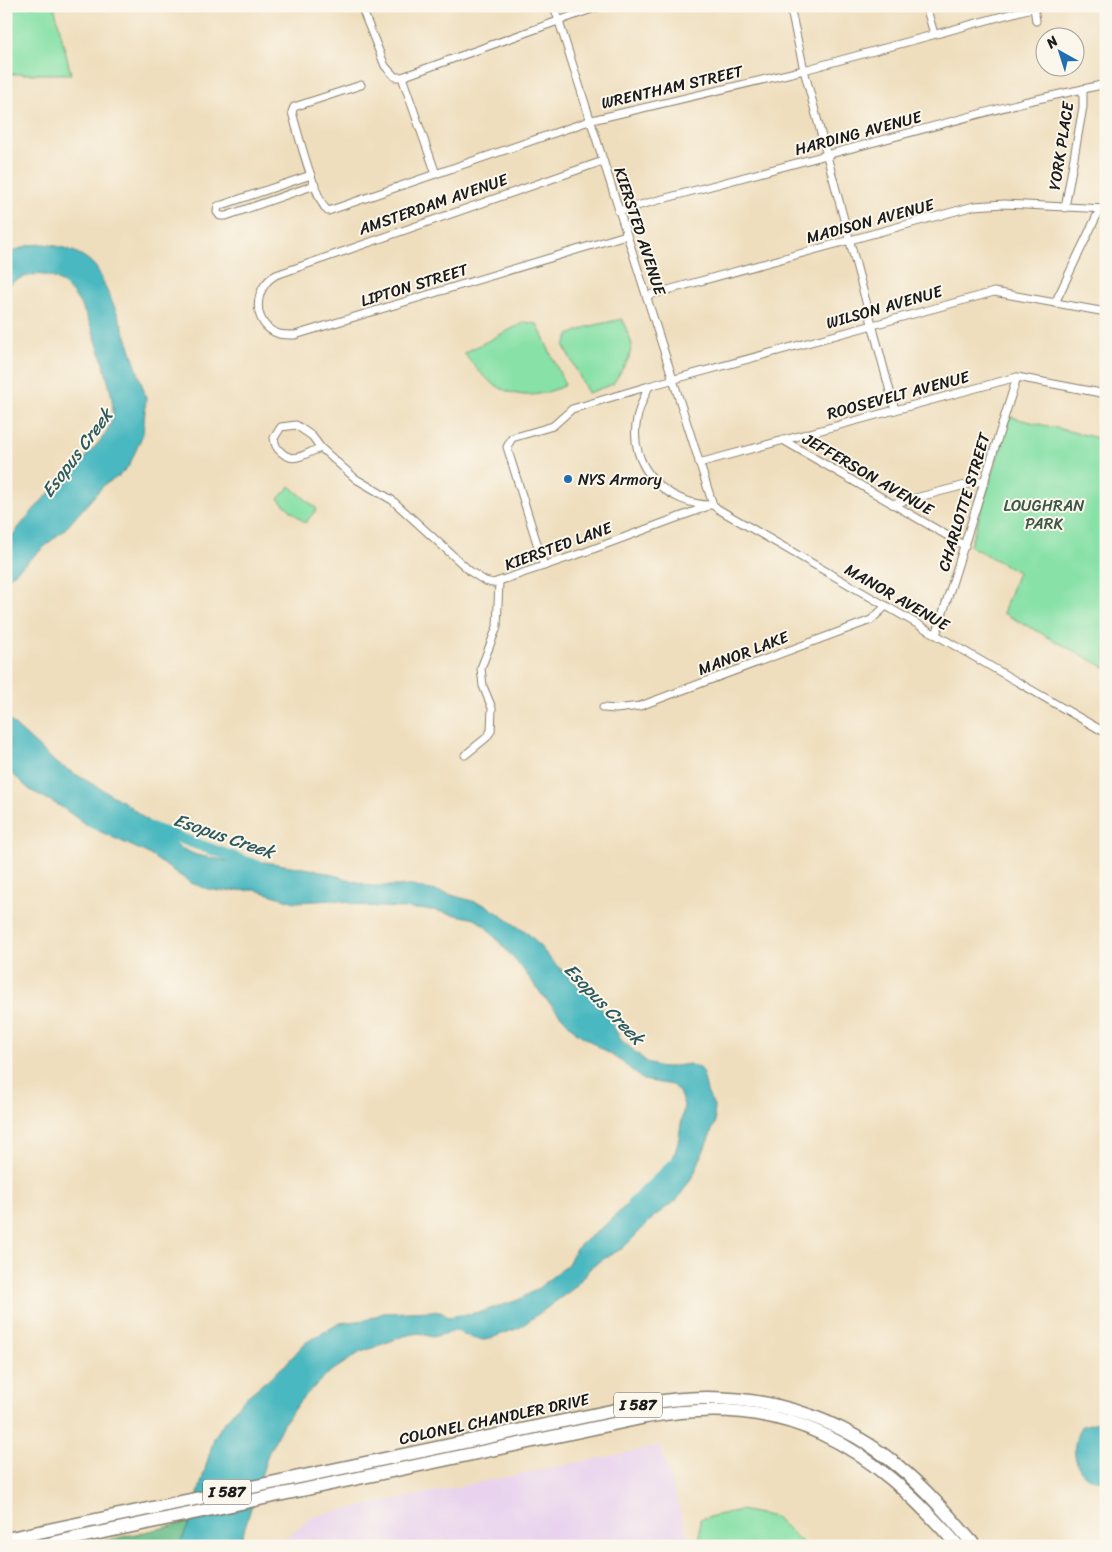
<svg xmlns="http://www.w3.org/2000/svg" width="1112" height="1552" font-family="Sriracha,sans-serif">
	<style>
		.built { fill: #e8d2ee }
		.green { fill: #88e1a7; stroke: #527e62 }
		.forest { fill: #6ebf8c; stroke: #456e54 }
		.water { fill: #49b8c0; stroke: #326a6e }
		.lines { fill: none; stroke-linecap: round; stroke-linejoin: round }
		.river { stroke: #49b8c0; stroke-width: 11 }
		.street-casing { stroke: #867d6c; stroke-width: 9 }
		.highway-casing { stroke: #867d6c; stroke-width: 15 }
		.street { stroke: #fff; stroke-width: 7 }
		.highway { stroke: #fff; stroke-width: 12 }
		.poi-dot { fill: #1f6fb2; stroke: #fbf7ec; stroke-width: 2 }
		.labels { text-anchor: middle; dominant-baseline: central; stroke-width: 4; stroke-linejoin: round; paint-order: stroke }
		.shield { fill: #fbf7ec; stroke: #5f5e5a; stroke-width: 1 }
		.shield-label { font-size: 15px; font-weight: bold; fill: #1c1c1c }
		.street-label { font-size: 16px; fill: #1c1c1c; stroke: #fbf7ec }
		.poi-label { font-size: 16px; fill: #1c1c1c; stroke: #fbf7ec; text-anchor: start }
		.park-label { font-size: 16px; fill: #3c5746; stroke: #fbf7ec }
		.water-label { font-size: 18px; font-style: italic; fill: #2e5a5e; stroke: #fbf7ec }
	</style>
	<rect width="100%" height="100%" fill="#fbf7ec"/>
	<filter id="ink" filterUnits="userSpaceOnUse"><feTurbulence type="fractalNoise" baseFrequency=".02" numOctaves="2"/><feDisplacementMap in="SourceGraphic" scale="10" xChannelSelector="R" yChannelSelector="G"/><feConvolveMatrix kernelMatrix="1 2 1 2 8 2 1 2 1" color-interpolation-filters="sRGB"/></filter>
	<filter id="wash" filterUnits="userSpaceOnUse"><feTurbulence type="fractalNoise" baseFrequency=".0096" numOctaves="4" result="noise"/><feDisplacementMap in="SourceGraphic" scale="20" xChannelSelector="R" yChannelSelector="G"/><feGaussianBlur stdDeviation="1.12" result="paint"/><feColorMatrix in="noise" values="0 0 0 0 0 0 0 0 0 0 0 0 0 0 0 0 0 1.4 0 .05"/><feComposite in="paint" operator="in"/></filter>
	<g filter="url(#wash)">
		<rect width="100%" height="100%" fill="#efdebd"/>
		<!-- built -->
		<polygon class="built" points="660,1446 691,1546 274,1546 314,1516"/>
		<!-- green -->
		<g class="green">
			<polygon points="6,6 54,6 71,74 6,74"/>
			<polygon points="622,319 632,344 629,358 613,384 588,393 564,346 569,335 587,327"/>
			<path d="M525,322l12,2 28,61c-44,22 -74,6 -101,-32z"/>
			<polygon points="1010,417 1106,440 1106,668 1003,613 1018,572 970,546"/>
			<polygon points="290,486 317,509 305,523 278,499"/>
			<polygon points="740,1510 775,1517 806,1546 700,1546 700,1519"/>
		</g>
		<!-- forest -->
		<polygon class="forest" points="190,1522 179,1546 81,1546"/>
		<!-- water -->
		<g class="water">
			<path d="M44,244c17,2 36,7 49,20 7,7 10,18 14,27 16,32 26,66 37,100l2,8 -3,35 -14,32 -10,10 -15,9 -38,43 -60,52v-37c15,-18 29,-36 45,-52 17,-19 55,-48 61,-72 4,-14 -5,-42 -9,-56 -13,-46 -37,-116 -97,-77v-32l23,-9z"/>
			<polygon points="6,717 56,763 127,804 181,848 196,855 227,861 258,861 316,870 371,886 412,886 441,892 486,905 531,936 554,963 598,1004 610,1020 621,1040 647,1062 661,1068 689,1064 699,1068 703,1073 707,1092 714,1106 715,1123 694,1174 677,1200 656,1215 623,1248 593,1265 574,1288 519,1328 485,1340 475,1339 456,1331 432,1337 419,1333 404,1336 359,1353 326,1375 299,1402 282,1426 268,1454 239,1546 179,1546 190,1522 214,1438 223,1424 243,1400 285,1365 305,1343 340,1323 366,1320 383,1313 433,1311 444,1313 447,1317 481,1312 518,1300 536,1290 568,1264 575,1250 588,1238 602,1228 634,1198 646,1193 657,1184 672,1161 678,1143 684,1105 679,1092 672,1085 643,1080 622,1062 576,1032 543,996 522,968 485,926 475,919 433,910 365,906 336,900 295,902 256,890 219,891 208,889 191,883 147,853 88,826 60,806 30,790 6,768"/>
			<path d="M1106,1420v60c-31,5 -39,-33 -24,-54z"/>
		</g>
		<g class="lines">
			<!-- river -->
			<g class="river">
				<polyline points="149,827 261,867"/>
				<polyline points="632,1204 678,1160"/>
			</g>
		</g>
	</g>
	<g filter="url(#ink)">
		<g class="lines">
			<!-- street casing -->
			<g class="street-casing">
				<g id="street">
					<polyline points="361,6 385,66 395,77 402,77 600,6"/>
					<polyline points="554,6 713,505 718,509 1106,733"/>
					<polyline points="790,6 804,70 895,410"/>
					<polyline points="926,6 934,34"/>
					<polyline points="1034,8 1036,21"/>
					<polyline points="402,77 436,174"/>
					<path d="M361,85l-67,22 -2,5c5,18 24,91 36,99l264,-91 212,-50 235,-64"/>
					<path d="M603,161l-327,114c-23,12 -25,50 3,59 5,1 11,1 16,1l331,-100"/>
					<polyline points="311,175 222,205 218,206 217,212 220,216 226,216 315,185"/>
					<polyline points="1065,208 1083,107 1083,89"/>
					<polyline points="618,211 1024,102 1106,84"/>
					<polyline points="646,296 974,206 1004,204 1106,209"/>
					<polyline points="1055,303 1100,209"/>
					<polyline points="783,440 965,546"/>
					<path d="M321,448l-9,-12 -16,-11 -15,2 -7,11c1,6 2,10 7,14 14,13 25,0 40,-4l35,31 36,21 79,72 14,9 8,2 92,-31 121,-45"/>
					<polyline points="699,463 1017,377 1106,394"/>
					<polyline points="892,504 985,480"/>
					<path d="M713,505c-45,1 -86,-38 -76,-86 2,-12 7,-22 12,-33l345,-94 112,20"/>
					<polyline points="544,566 507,447 512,438 553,426 572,409 649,386"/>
					<polyline points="936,635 1017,377"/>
					<polyline points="603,708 616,709 640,706 871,620 886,606"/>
					<polyline points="465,755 486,738 491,731 492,708 483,686 481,668 497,627 499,582"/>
				</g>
			</g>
			<!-- highway casing -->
			<g class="highway-casing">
				<g id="highway">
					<path d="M6,1539l638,-135c90,-17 182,2 254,62 28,23 53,52 77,80"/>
					<path d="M38,1546l608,-129c140,-26 223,27 312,129"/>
				</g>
			</g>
			<!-- street -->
			<use href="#street" class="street"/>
			<!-- highway -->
			<use href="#highway" class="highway"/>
		</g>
	</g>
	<!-- markers -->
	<circle class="poi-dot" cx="568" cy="479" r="5"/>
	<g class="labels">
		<!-- shield labels -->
		<g class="shield">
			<rect x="614" y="1392.5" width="48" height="25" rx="4"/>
			<rect x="203" y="1479.5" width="48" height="25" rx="4"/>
		</g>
		<g class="shield-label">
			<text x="638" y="1405">I 587</text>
			<text x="227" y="1492">I 587</text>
		</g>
		<!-- street labels -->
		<g class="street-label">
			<text transform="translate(672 87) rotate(-13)">WRENTHAM STREET</text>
			<text transform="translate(858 133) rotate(-15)">HARDING AVENUE</text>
			<text transform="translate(1061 146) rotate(-81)">YORK PLACE</text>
			<text transform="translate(433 204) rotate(-19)">AMSTERDAM AVENUE</text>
			<text transform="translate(870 221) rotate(-15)">MADISON AVENUE</text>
			<text transform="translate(640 231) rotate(72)">KIERSTED AVENUE</text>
			<text transform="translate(414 285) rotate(-17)">LIPTON STREET</text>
			<text transform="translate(884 307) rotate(-16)">WILSON AVENUE</text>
			<text transform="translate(898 395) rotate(-15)">ROOSEVELT AVENUE</text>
			<text transform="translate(868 474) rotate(30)">JEFFERSON AVENUE</text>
			<text transform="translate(964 502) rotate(-73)">CHARLOTTE STREET</text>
			<text transform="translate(558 546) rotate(-20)">KIERSTED LANE</text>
			<text transform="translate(897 597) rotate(30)">MANOR AVENUE</text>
			<text transform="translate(743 653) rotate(-21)">MANOR LAKE</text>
			<text transform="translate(494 1419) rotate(-12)">COLONEL CHANDLER DRIVE</text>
		</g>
		<!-- poi labels -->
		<g class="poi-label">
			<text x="578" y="479">NYS Armory</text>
		</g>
		<!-- park labels -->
		<g class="park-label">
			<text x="1044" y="505">LOUGHRAN<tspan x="1044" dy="18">PARK</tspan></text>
		</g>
		<!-- water labels -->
		<g class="water-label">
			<text transform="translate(77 453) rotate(-53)">Esopus Creek</text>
			<text transform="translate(224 836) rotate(19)">Esopus Creek</text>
			<text transform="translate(604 1004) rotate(46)">Esopus Creek</text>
		</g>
	</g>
	<!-- margin -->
	<rect width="1112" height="1552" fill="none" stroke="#fbf7ec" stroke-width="25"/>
	<!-- north arrow -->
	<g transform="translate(1060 52) rotate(321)"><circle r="24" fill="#fbf7ec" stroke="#a29f99"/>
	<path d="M0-4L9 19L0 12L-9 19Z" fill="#1f6fb2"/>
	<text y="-8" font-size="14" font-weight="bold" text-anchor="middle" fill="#1c1c1c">N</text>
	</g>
</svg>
